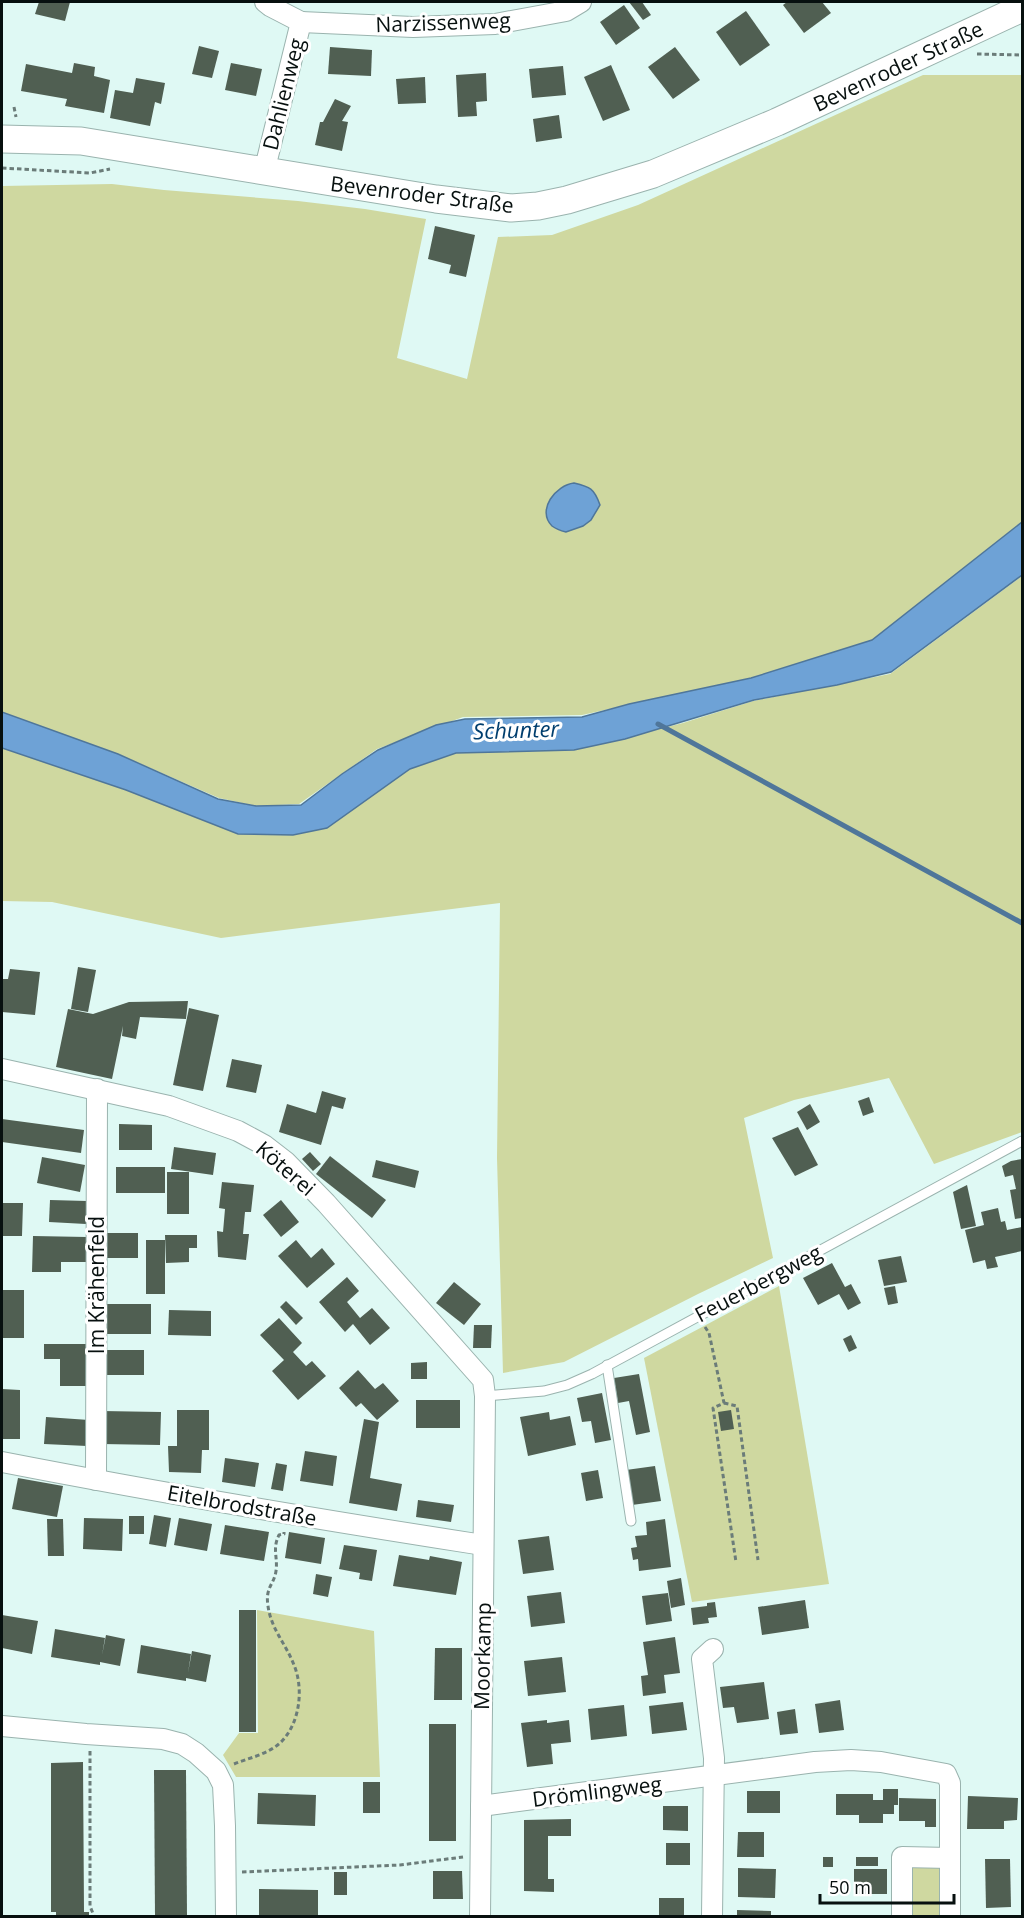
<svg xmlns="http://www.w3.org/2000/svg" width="1024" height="1918" font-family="'Open Sans',sans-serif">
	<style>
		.green { fill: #cfd8a0 }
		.water { fill: #6ea2d6; stroke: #4f769a; stroke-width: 1.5 }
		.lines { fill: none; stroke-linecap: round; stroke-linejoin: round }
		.stream { stroke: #4f769a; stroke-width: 5 }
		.building { fill: #505f52 }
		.lane-casing { stroke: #9ab3ae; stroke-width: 11 }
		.street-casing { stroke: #9ab3ae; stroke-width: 22 }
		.secondary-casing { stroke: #9ab3ae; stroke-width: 29 }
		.path { stroke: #6b7c79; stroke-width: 3; stroke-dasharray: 4.5 3; stroke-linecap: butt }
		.lane { stroke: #fff; stroke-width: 9 }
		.street { stroke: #fff; stroke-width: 20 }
		.secondary { stroke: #fff; stroke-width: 27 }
		.labels { text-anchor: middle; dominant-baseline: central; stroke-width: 6; stroke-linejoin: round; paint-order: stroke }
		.street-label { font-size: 21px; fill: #07100f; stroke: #fff }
		.water-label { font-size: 22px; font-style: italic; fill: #003e6e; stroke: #fff }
	</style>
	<rect width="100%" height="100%" fill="#dff9f4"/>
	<!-- green -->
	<g class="green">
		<polygon points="923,75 1022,75 1022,522 872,640 751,678 582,715 463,717 377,749 299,804 256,806 219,798 118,754 2,712 2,186 112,184 164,190 298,201 365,209 426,219 397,358 467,379 498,237 552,235 638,205"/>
		<polygon points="1022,576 1022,1132 934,1164 889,1078 794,1100 744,1118 773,1258 698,1294 564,1362 503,1373 497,1158 500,903 221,938 52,902 2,901 2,748 126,790 238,834 392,780 410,769 456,753 574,750 683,723 753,701 890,674"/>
		<polygon points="779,1286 829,1584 692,1602 644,1358"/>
		<polygon points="257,1610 374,1631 380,1777 236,1777 223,1755 239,1733 258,1733"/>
		<polygon points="902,1857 950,1858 950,1916 902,1916"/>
	</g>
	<!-- water -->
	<g class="water">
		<path d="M574,483c16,4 20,5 26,22l-9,15 -8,6 -17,6c-4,-1 -10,-3 -14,-6 -16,-16 4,-41 22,-43z"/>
		<polygon points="1022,522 1022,575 891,672 837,685 754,700 625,739 574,750 456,753 410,769 327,828 293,835 238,834 126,790 2,748 2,712 118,754 218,799 256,806 301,805 342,774 378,750 436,725 465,719 582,717 629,704 751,678 872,640"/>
	</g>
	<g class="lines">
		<!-- stream -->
		<polyline class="stream" points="658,724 1022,923"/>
	</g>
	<!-- building -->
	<g class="building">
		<polygon points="39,2 70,2 65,21 35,14"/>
		<polygon points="629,2 642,2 651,15 643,20"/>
		<polygon points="787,2 822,2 831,13 804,33 783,5"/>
		<polygon points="624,5 640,28 616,45 600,22"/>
		<polygon points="746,11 770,45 740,66 716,32"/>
		<polygon points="199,46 219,51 212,78 192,74"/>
		<polygon points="330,47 372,50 371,76 328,74"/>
		<polygon points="675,47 700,80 673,99 648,67"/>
		<polygon points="74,63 95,67 94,76 110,80 104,113 65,106 67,99 21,91 26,64 72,73"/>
		<polygon points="231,63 262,69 256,96 225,90"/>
		<polygon points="611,65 630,110 603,121 584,77"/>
		<polygon points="563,66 566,95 532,98 529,69"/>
		<polygon points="486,73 487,101 476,102 477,116 458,117 456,75"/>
		<polygon points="425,77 426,103 398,104 396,79"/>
		<polygon points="136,78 165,83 161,104 155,102 150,126 110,118 115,90 133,93"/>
		<polygon points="335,99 351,106 342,121 348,122 342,151 315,145 320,122 323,122"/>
		<polygon points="559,115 562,138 536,142 533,119"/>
		<polygon points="435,226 475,235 466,277 449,273 451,265 428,259"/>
		<polygon points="78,967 96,970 88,1012 71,1009"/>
		<polygon points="10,969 40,972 35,1015 2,1012 2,979 8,979"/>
		<polygon points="188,1001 186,1019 140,1017 136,1039 122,1036 123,1026 112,1079 56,1067 68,1009 93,1014 129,1002"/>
		<polygon points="189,1008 219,1015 203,1091 173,1085"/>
		<polygon points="232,1059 262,1065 256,1093 226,1087"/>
		<polygon points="322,1091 346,1098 343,1109 332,1106 321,1145 279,1132 287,1104 316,1113"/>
		<polygon points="869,1097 874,1112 863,1116 858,1101"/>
		<polygon points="810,1104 820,1122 807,1130 797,1112"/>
		<polygon points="2,1119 84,1130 81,1153 2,1142"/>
		<polygon points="119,1124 152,1125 152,1150 119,1150"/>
		<polygon points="798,1127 818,1165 795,1176 772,1138"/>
		<polygon points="174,1147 216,1153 213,1175 171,1169"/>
		<polygon points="310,1152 321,1164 313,1171 302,1159"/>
		<polygon points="330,1156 386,1200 372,1218 316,1174"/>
		<polygon points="42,1157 85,1165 80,1192 37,1183"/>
		<polygon points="1022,1159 1022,1218 1015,1219 1010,1190 1016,1189 1013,1175 1005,1177 1002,1166 1011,1161"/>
		<polygon points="376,1160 419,1171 415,1188 372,1177"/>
		<rect x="116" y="1167" width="49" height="26"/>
		<rect x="167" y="1172" width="22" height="42"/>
		<polygon points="222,1182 254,1185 251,1212 245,1212 243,1234 249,1234 246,1260 218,1257 217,1231 223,1232 225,1209 219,1208"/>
		<polygon points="967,1185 976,1226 961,1229 953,1192"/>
		<polygon points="50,1200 87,1201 86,1224 49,1222"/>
		<polygon points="281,1200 299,1222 281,1237 263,1215"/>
		<polygon points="2,1203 23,1203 22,1236 2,1236"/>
		<polygon points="998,1208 1001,1222 1005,1221 1007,1230 1022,1227 1022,1251 995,1257 998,1267 987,1269 985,1260 973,1263 965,1230 984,1225 981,1212"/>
		<rect x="107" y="1233" width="31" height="25"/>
		<polygon points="165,1235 197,1235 197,1248 189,1248 189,1262 166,1263"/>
		<polygon points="33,1236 87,1237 87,1262 61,1262 61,1272 32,1272"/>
		<rect x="146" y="1240" width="19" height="54"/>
		<polygon points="296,1240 311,1258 322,1248 335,1264 307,1288 278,1256"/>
		<polygon points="901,1256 907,1282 884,1286 878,1260"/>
		<polygon points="832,1263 845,1287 851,1284 861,1303 848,1310 839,1294 818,1305 803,1278"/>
		<polygon points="347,1277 359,1291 347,1302 360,1318 372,1308 390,1328 370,1345 353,1324 345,1332 319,1302"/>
		<polygon points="454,1282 481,1304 464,1325 436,1303"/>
		<polygon points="895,1286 898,1303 888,1305 884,1288"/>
		<rect x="2" y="1290" width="22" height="48"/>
		<polygon points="286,1301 303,1318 296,1325 280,1307"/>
		<rect x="105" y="1304" width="46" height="30"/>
		<polygon points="169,1310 211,1311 211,1336 168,1335"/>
		<polygon points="279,1318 302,1343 293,1352 306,1366 312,1361 326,1376 298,1400 272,1371 284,1360 260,1335"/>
		<polygon points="474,1325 492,1325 491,1348 473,1348"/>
		<polygon points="851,1335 857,1348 849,1352 843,1339"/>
		<polygon points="44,1344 86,1344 86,1386 60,1386 60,1359 44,1359"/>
		<rect x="104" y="1350" width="40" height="25"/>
		<polygon points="427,1362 427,1379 411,1379 411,1363"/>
		<polygon points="358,1370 375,1389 383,1383 399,1401 377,1420 361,1403 356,1407 339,1388"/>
		<polygon points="639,1374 650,1432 636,1435 629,1401 618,1403 614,1378"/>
		<polygon points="2,1389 20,1390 20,1439 2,1439"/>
		<polygon points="602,1393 611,1440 595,1443 591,1421 582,1422 577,1398"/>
		<rect x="416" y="1400" width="44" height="28"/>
		<polygon points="177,1410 209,1410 209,1450 202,1450 201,1473 169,1472 168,1446 177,1446"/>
		<polygon points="731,1410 734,1429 721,1431 718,1412"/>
		<polygon points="102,1411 161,1412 160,1445 102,1444"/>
		<polygon points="549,1412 550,1420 570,1416 576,1445 528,1456 520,1417"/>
		<polygon points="46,1417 89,1420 87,1446 44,1444"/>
		<polygon points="364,1419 379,1422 370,1478 402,1484 397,1511 349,1503"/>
		<polygon points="305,1451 337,1456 333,1486 300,1481"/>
		<polygon points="225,1458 259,1463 255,1487 222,1482"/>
		<polygon points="276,1463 287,1465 283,1491 271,1489"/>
		<polygon points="655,1466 661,1501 632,1505 626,1470"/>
		<polygon points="598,1470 603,1498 586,1501 581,1473"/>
		<polygon points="18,1478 63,1486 57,1517 12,1509"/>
		<polygon points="418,1500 454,1505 451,1522 416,1517"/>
		<polygon points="154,1515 171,1518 166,1547 149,1544"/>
		<rect x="129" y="1516" width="15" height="18"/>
		<polygon points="84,1518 123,1519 122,1551 83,1549"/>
		<polygon points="179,1518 212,1524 207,1551 174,1545"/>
		<polygon points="47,1519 63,1519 64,1556 48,1556"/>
		<polygon points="665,1519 671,1567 639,1571 638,1559 633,1560 631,1548 637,1547 635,1536 647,1535 646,1522"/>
		<polygon points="225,1525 269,1532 264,1561 220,1554"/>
		<polygon points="289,1532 325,1538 321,1564 285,1558"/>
		<polygon points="549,1536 554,1570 523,1574 518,1540"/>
		<polygon points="344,1545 377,1550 372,1581 359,1579 360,1573 339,1569"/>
		<polygon points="399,1555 429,1560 430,1556 462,1562 456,1595 393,1586"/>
		<polygon points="316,1574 332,1577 328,1597 313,1594"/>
		<polygon points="681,1578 685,1605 671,1608 667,1581"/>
		<polygon points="561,1592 565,1623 531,1627 527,1596"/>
		<polygon points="668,1593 672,1621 646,1625 642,1596"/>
		<polygon points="805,1600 809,1628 762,1635 758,1607"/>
		<polygon points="715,1602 717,1617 708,1618 709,1623 693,1625 691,1608 707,1606 707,1603"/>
		<rect x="239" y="1610" width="17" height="122"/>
		<polygon points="2,1615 38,1621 32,1654 2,1648"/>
		<polygon points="55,1629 105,1638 102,1655 106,1635 125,1639 120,1666 100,1662 100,1665 51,1657"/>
		<polygon points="675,1637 680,1673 664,1675 666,1693 643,1696 641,1676 648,1675 643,1642"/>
		<polygon points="141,1645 191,1654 188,1673 192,1651 211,1655 206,1682 186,1678 186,1681 137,1673"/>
		<polygon points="435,1648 462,1648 462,1700 434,1700"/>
		<polygon points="562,1657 566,1692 528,1696 524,1661"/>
		<polygon points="764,1682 769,1719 737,1723 734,1707 723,1708 720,1687"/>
		<polygon points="840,1700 844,1730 819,1733 815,1704"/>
		<polygon points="683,1702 687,1730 652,1734 649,1706"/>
		<polygon points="624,1705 627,1736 591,1740 588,1709"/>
		<polygon points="795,1709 798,1733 780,1735 777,1712"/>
		<polygon points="547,1720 547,1723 569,1720 571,1742 551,1744 553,1764 527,1767 521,1723"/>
		<rect x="429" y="1724" width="27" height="117"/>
		<polygon points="83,1762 84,1912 89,1912 89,1916 56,1916 56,1912 51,1912 51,1763"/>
		<polygon points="154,1770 186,1770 187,1916 155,1916"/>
		<rect x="363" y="1782" width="17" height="31"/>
		<polygon points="883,1789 898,1789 898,1805 894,1805 894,1814 883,1814 883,1823 859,1823 859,1815 836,1815 836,1794 873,1794 873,1800 883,1800"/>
		<rect x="747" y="1791" width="33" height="22"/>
		<polygon points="258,1793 316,1795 315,1826 257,1824"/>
		<polygon points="968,1796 1018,1798 1017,1820 1004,1821 1004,1829 967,1829"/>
		<polygon points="899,1798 936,1799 936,1827 925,1827 925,1821 899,1821"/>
		<polygon points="663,1806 688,1806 688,1831 663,1830"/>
		<polygon points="571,1819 571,1836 548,1836 548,1856 542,1856 548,1856 548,1879 554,1879 554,1892 524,1891 524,1820"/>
		<polygon points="738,1832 764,1832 764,1857 737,1857"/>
		<rect x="666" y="1843" width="24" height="22"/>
		<rect x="823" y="1857" width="10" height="10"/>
		<rect x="856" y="1857" width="22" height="9"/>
		<polygon points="985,1859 1010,1859 1011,1907 986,1908"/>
		<polygon points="738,1868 776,1869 775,1898 738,1897"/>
		<rect x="854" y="1869" width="33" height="25"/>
		<polygon points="433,1871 462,1871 463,1899 433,1899"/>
		<rect x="334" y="1872" width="13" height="23"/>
		<polygon points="259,1889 318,1890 318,1916 259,1916"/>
		<rect x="659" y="1898" width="25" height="18"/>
		<polygon points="737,1910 771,1911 771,1916 737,1916"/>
	</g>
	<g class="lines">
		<!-- lane casing -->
		<g class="lane-casing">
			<g id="lane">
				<polyline points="607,1365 631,1521"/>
				<polyline points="485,1396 544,1391 567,1385 592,1374 1022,1141"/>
			</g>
		</g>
		<!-- street casing -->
		<g class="street-casing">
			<g id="street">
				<polyline points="301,22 413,27 495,24 566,11 581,2"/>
				<polyline points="264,172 301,22 270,6 265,2"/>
				<polyline points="2,1069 169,1106 238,1131 264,1145 286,1162 326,1203 483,1380 485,1396 480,1916"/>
				<path d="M2,1462c159,31 320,58 481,83"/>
				<polyline points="96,1480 97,1089"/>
				<polyline points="2,1726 86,1734 163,1739 182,1744 196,1753 216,1771 223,1785 225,1826 226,1916"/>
				<polyline points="481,1806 815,1762 851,1760 881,1762 946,1774 950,1783 950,1916"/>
				<polyline points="712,1916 714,1758 702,1659 713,1649"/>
				<polyline points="902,1916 902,1857 950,1858"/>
			</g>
		</g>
		<!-- secondary casing -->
		<g class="secondary-casing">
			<polyline id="secondary" points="2,139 81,141 436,199 511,208 538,206 567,200 653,174 777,122 1022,8"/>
		</g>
		<!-- path -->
		<g class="path">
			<polyline points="977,54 1022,55"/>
			<polyline points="14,107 16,117"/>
			<polyline points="2,168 90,173 110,169"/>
			<polyline points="705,1327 709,1333 724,1403 713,1408 736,1562"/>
			<polyline points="724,1403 737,1406 758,1560"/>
			<polyline points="90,1751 90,1906 94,1916"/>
			<path d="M234,1764c15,-6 34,-10 46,-21 20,-19 24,-54 14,-78 -8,-21 -23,-36 -26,-59 -3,-19 6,-21 8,-35 2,-14 -4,-22 3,-36l5,-1v-2"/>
			<polyline points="242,1872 400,1865 463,1857"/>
		</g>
		<!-- lane -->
		<use href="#lane" class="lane"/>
		<!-- street -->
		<use href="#street" class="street"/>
		<!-- secondary -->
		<use href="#secondary" class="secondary"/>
	</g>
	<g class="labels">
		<!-- street labels -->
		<g class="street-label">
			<text transform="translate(443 22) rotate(-2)">Narzissenweg</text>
			<text transform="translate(898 66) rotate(-25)">Bevenroder Straße</text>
			<text transform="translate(283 94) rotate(-76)">Dahlienweg</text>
			<text transform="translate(422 194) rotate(7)">Bevenroder Straße</text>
			<text transform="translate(286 1168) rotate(41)">Köterei</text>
			<text transform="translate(758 1283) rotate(-28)">Feuerbergweg</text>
			<text transform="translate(96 1285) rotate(-90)">Im Krähenfeld</text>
			<text transform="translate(242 1505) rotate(10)">Eitelbrodstraße</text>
			<text transform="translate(482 1656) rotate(-89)">Moorkamp</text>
			<text transform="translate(597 1791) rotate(-7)">Drömlingweg</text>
		</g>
		<!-- water labels -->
		<g class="water-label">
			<text transform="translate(516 729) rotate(-2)">Schunter</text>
		</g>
	</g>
	<!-- border -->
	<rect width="1024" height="1918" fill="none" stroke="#07100f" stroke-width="6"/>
	<!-- scale -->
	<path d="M820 1894v9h134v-9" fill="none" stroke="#07100f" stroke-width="3"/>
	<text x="829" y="1894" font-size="18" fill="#07100f" stroke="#ffffff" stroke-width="4.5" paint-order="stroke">50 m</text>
</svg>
